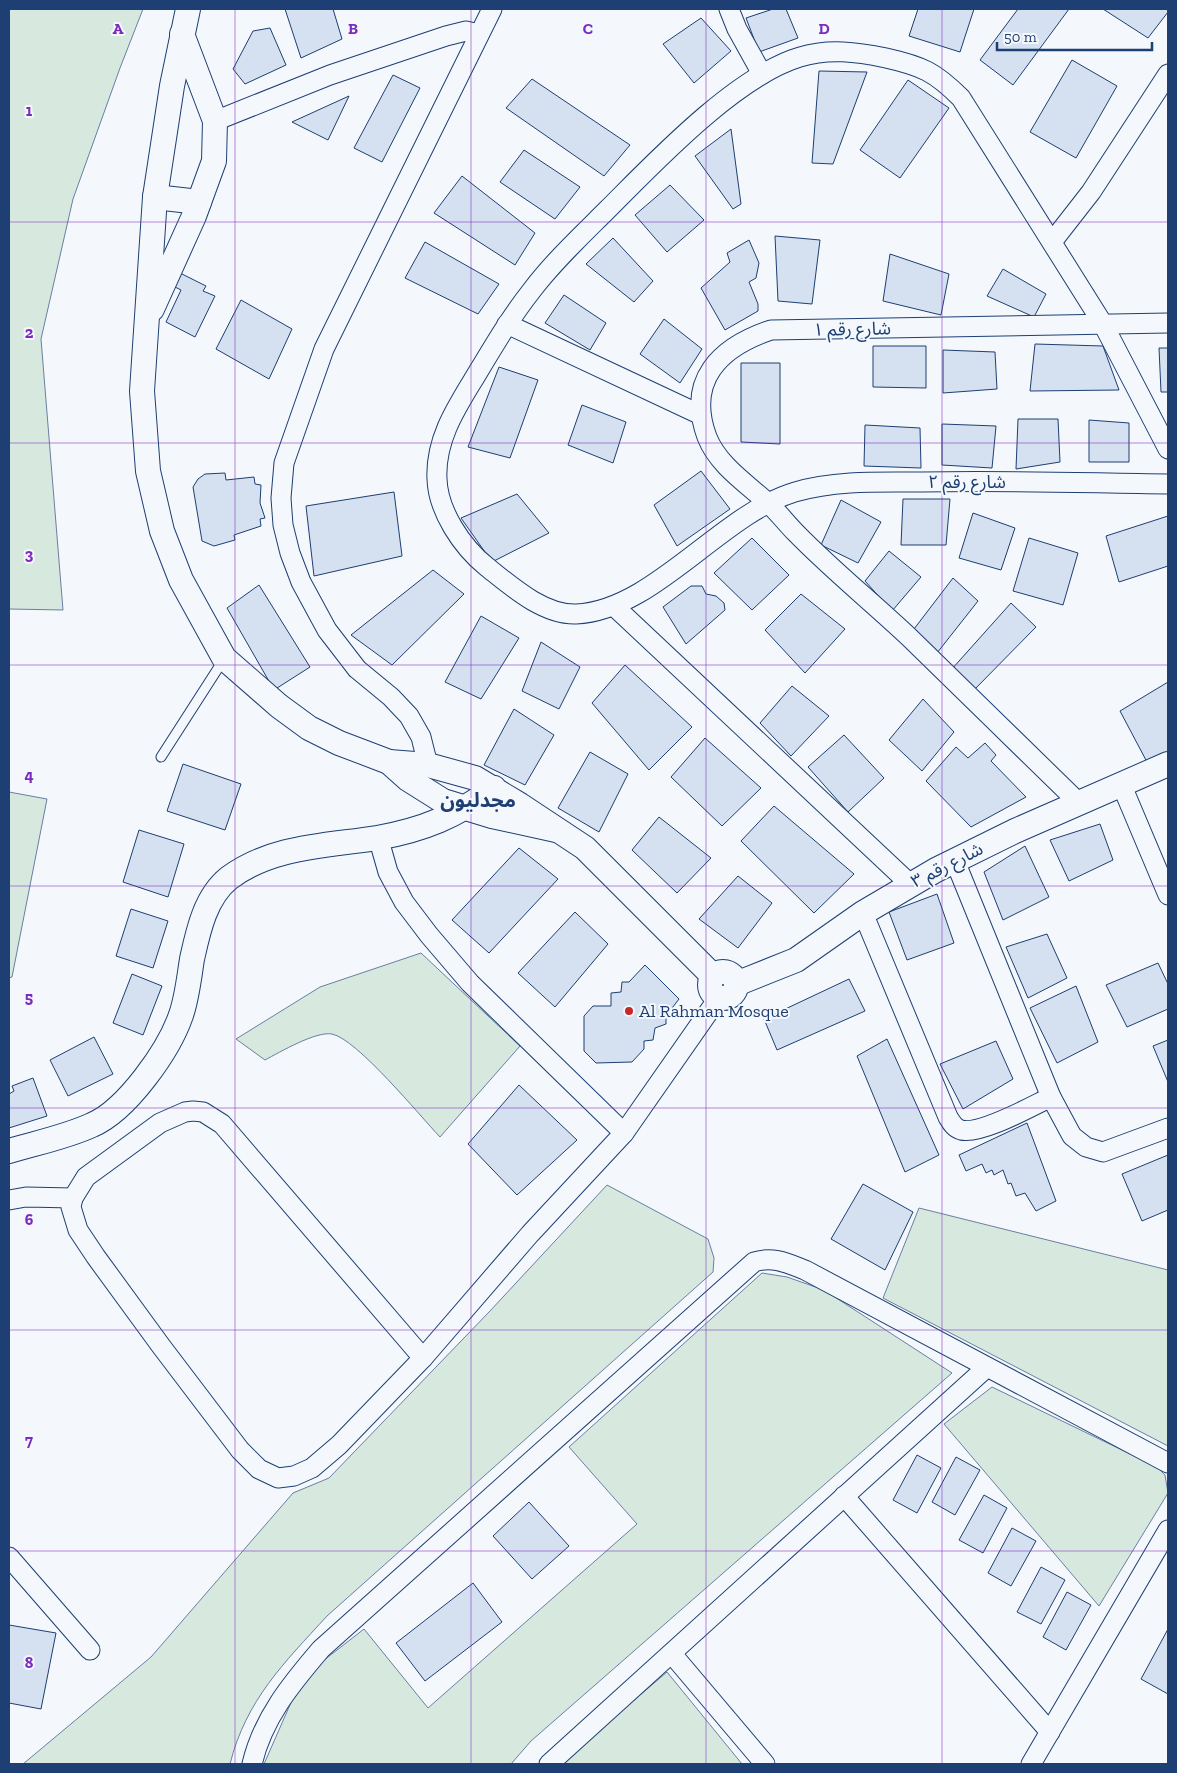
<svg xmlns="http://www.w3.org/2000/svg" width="1177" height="1773" font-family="'Zilla Slab','Noto Sans Arabic',serif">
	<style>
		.green { fill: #d7e8df; stroke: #687fa3 }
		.building { fill: #d5e0f0; stroke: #1d3f73 }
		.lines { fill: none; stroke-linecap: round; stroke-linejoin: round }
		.service-casing { stroke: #1d3f73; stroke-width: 11 }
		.minor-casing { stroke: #1d3f73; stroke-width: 21 }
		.tertiary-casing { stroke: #1d3f73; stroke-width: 26 }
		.service { stroke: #f4f7fb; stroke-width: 9 }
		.minor { stroke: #f4f7fb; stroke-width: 19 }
		.tertiary { stroke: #f4f7fb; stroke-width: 24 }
		.grid { fill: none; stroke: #7b2cbf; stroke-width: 1; stroke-opacity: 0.55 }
		.poi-dot { fill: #c62828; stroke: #f4f7fb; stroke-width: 2 }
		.labels { text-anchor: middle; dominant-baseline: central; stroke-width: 4; stroke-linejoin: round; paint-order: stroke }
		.street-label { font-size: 18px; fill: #1d3f73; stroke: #f4f7fb }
		.poi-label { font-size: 18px; fill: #1d3f73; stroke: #f4f7fb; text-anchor: start }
		.quarter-label { font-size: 20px; font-weight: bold; fill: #1d3f73; stroke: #f4f7fb }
		.grid-label { font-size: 16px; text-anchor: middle; font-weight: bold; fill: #7b2cbf; stroke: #f4f7fb; stroke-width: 4; stroke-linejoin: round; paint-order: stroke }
	</style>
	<rect width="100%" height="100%" fill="#f4f7fb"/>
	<!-- green -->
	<g class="green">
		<polygon points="9,9 143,9 120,68 73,199 41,339 63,610 9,609"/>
		<polygon points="9,792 47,799 12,977 9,978"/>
		<path d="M421,953l99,93 -80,91c-20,-21 -83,-98 -108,-103 -16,-3 -52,18 -67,26l-29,-21 84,-52z"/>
		<path d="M607,1185l101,54 6,19 -1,14 -386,344c-43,47 -81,84 -97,148h-207l128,-107 142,-164 36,-15 161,-167z"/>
		<polygon points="919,1208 1168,1270 1168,1446 883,1298"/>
		<polygon points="762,1273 787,1277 824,1290 952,1373 531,1741 511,1764 264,1764 293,1698 319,1664 364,1629 428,1708 637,1524 569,1447"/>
		<polygon points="992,1387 1157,1467 1165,1475 1168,1493 1099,1606 944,1424"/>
		<polygon points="667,1672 742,1764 559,1764"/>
	</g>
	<!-- building -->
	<g class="building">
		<polygon points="285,9 333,9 342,39 301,58"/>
		<polygon points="773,9 786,9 798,38 759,52 746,18"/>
		<polygon points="918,9 974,9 960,52 909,36"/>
		<polygon points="1018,9 1069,9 1013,85 980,60"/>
		<polygon points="1103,9 1168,9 1168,12 1148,38"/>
		<polygon points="701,18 731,51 694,83 663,44"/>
		<polygon points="270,28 286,65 245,84 233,69 253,31"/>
		<polygon points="1072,60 1117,86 1076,158 1030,132"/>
		<polygon points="819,71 867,72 833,164 812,163"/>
		<polygon points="393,75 420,88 382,162 354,148"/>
		<polygon points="532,79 630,145 604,176 506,108"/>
		<polygon points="908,80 949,108 900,178 860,150"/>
		<polygon points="349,96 328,140 292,122"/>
		<polygon points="731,129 741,204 733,209 695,156"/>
		<polygon points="524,150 580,187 555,219 500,182"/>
		<polygon points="462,176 535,233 515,265 434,213"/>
		<polygon points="670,185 704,220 667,252 635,215"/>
		<polygon points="775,236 820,240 812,304 778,301"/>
		<polygon points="613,238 653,281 634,302 586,264"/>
		<polygon points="749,240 759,263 756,278 749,282 758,304 758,311 725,330 701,288 730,262 727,253"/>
		<polygon points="425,242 499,284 478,314 405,278"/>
		<polygon points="890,254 949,274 941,315 883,301"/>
		<polygon points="1003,269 1046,294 1034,317 987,296"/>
		<polygon points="178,272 206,286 203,291 215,296 195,337 166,322 181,290 171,285"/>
		<polygon points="564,295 606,323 590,350 545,323"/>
		<polygon points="241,300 292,329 269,379 216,349"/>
		<polygon points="664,319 702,349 680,383 640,354"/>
		<polygon points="1035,344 1103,346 1119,390 1030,391"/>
		<polygon points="873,346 926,346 926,388 873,387"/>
		<polygon points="1159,348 1168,348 1168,392 1161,392"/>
		<polygon points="943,350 995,352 997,389 943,393"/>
		<polygon points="741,363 780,363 780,444 741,442"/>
		<polygon points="499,367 538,380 510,458 468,447"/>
		<polygon points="582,405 626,422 613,463 568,445"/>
		<polygon points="1018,419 1058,419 1060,462 1016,469"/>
		<polygon points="1089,420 1129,423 1129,462 1089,462"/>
		<polygon points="942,424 996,426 992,468 942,465"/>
		<polygon points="865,425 920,428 921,468 864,466"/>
		<polygon points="701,471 730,509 677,546 654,505"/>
		<polygon points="225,473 226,480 254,477 255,484 261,485 260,503 265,518 260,519 261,526 234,535 235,540 214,546 202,541 193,487 198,479 205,474"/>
		<polygon points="394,492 402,556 314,576 306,506"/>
		<polygon points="517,494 549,533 492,562 461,518"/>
		<polygon points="903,499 950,499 946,545 901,545"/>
		<polygon points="841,500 881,522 858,563 821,545"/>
		<polygon points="973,513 1015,528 1001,570 959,558"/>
		<polygon points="1168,516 1168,566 1119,582 1106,536"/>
		<polygon points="752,538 789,575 752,610 714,573"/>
		<polygon points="1029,538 1078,553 1063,605 1013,591"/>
		<polygon points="889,551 921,577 892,611 865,581"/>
		<polygon points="433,570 464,594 392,665 351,635"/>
		<polygon points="953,578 978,601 937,653 914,629"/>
		<polygon points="259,585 310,667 274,690 227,608"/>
		<polygon points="691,586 702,586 706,594 716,596 724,603 725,610 686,644 663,607"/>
		<polygon points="801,594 845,629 805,673 765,630"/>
		<polygon points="1011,603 1036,627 975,689 951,670"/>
		<polygon points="481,616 519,638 481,699 445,682"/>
		<polygon points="541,642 580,667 559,709 522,691"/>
		<polygon points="625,665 692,727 649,770 592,703"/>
		<polygon points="1168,682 1168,752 1147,762 1120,711"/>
		<polygon points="792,686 829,716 791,756 760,723"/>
		<polygon points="923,699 954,732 922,771 889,740"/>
		<polygon points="514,709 554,735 525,785 484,765"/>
		<polygon points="844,735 884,778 848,812 808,767"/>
		<polygon points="705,738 761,788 722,826 671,777"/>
		<polygon points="985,743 996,755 991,761 1026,797 971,827 926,781 956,747 968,758"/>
		<polygon points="590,752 628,774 599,832 558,808"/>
		<polygon points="183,764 241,784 225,830 167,811"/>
		<polygon points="774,806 854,874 814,913 741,841"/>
		<polygon points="659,817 711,858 677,893 632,850"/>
		<polygon points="1100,824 1113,860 1069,881 1050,840"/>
		<polygon points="139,830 184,844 168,897 123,882"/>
		<polygon points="1025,846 1049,897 1003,920 984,872"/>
		<polygon points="519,848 558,879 489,953 452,920"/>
		<polygon points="738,876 772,903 738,948 699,919"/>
		<polygon points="937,894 954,943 907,960 889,912"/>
		<polygon points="131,909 168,921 153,968 116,956"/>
		<polygon points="575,912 608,944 555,1007 518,973"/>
		<polygon points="1047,934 1067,978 1028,998 1006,947"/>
		<polygon points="1158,963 1168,984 1168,1009 1127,1027 1106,985"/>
		<polygon points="645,965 679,999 666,1016 666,1024 655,1028 653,1040 644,1041 644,1049 632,1062 596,1063 584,1051 584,1016 593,1006 611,1006 611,993 621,992 622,982 629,982"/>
		<polygon points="132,974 162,986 143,1035 113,1023"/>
		<polygon points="849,979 865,1011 777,1050 764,1019"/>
		<polygon points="1076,986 1098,1042 1057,1063 1030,1008"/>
		<polygon points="94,1037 113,1074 68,1096 50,1060"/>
		<polygon points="887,1039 939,1155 905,1172 857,1056"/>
		<polygon points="1168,1040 1168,1082 1153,1046"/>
		<polygon points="996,1041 1013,1079 963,1109 940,1064"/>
		<polygon points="33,1078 47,1116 9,1128 9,1094 14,1091 12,1086"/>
		<polygon points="519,1085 577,1140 517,1195 468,1144"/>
		<polygon points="1027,1123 1056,1201 1036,1211 1025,1193 1016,1196 1011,1183 1008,1184 1003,1170 994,1175 992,1170 986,1173 982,1164 966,1171 959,1155"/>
		<polygon points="1168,1155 1168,1210 1142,1221 1122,1174"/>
		<polygon points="863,1184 913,1212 885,1270 831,1239"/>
		<polygon points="917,1455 941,1468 917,1513 893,1500"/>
		<polygon points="956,1457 980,1470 955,1515 932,1502"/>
		<polygon points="984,1495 1007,1508 983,1553 959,1540"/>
		<polygon points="529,1502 569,1546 532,1579 493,1536"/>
		<polygon points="1012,1528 1036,1541 1011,1586 988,1573"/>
		<polygon points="1041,1567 1065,1580 1041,1624 1017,1612"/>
		<polygon points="473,1583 502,1622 425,1681 396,1643"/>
		<polygon points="1067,1592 1091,1605 1066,1650 1043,1637"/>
		<polygon points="9,1625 56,1633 41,1709 9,1703"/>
		<polygon points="1168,1629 1168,1694 1141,1679"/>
	</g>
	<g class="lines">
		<!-- service casing -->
		<g class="service-casing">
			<polyline id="service" points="161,757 224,659"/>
		</g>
		<!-- minor casing -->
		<g class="minor-casing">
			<g id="minor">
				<polyline points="729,9 737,29 762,74"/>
				<polyline points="215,121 330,75 446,36 466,31 478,34"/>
				<polyline points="1052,242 1091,192 1168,74"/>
				<polyline points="507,324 701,415"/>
				<path d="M1168,449l-65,-125 -142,-226c-26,-26 -39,-32 -75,-40 -29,-6 -57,-10 -86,-1 -64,19 -145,105 -192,152 -26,26 -54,52 -76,81 -22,28 -39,57 -57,87 -19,31 -40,63 -38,102 1,32 25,68 50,88 24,19 56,48 89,47 77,-3 145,-100 219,-122 40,-12 86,-10 127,-10 82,-2 164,1 246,2"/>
				<polyline points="615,607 910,884"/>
				<polyline points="428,765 421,737 409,716 391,697 357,669 327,630 301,582 290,553 283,525 281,498 284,463 324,349 492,9"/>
				<polyline points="1122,786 1168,895"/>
				<path d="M1080,804c-57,-55 -113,-111 -170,-166 -37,-35 -78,-68 -114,-105 -10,-10 -18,-21 -28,-30 -22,-20 -50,-38 -61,-66 -21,-57 13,-90 64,-107l397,-7"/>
				<polyline points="378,837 388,872 404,902 429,935 470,983 624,1133"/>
				<polyline points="955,861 1051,1097 1072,1136 1086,1147 1103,1152 1168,1128"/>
				<path d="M863,913l85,204c3,5 6,11 13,13 20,5 71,-24 90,-33"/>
				<polygon points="193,1111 203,1112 222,1124 423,1358 339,1445 312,1468 294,1476 278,1478 259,1469 240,1450 161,1346 96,1257 78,1230 71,1207 73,1198 86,1177 160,1123 185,1112"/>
				<polyline points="9,1200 26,1197 73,1198"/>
				<polyline points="423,1358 530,1234 624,1133 719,997"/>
				<polyline points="844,1496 1050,1732"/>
				<polyline points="9,1557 90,1650"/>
				<polyline points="672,1654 765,1764"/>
				<path d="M252,1764c11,-46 39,-80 69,-115l433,-387c19,-6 33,1 51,8l363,193"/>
				<polyline points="549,1764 986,1368"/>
				<polyline points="1031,1764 1168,1530"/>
			</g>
		</g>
		<!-- tertiary casing -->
		<g class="tertiary-casing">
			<g id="tertiary">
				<polyline points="188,9 172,86 155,197 142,391 148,471 162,531 181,580 224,658 279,706 309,728 339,743 389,762 408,779 443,801 492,816 556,830"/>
				<polyline points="155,197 199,202"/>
				<polyline points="152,309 194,216 214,161 215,121 182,34"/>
				<polyline points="389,762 428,765 475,778 520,805 585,848 713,976"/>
				<circle cx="723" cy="985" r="13"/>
				<polyline points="736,984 796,960 863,913 936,870 1015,831 1168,764"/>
				<path d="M9,1151c27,-8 57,-14 83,-26 35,-15 77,-75 89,-110 6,-17 8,-37 11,-56 6,-27 13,-62 37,-81 43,-32 97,-32 148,-40 46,-8 80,-22 117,-50"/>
			</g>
		</g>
		<!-- service -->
		<use href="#service" class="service"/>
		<!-- minor -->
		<use href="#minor" class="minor"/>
		<!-- tertiary -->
		<use href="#tertiary" class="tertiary"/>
	</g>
	<!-- grid -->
	<path class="grid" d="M235,9v1755M471,9v1755M706,9v1755M942,9v1755M9,222h1159M9,443h1159M9,665h1159M9,886h1159M9,1108h1159M9,1330h1159M9,1551h1159"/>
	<!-- markers -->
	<circle class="poi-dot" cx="629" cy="1011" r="5"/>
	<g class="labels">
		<!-- street labels -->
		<g class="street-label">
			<text transform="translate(852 329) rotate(-1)">شارع رقم ١</text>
			<text x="967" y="482">شارع رقم ٢</text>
			<text transform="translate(947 865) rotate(-27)">شارع رقم ٣</text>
		</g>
		<!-- poi labels -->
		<g class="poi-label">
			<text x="639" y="1011">Al Rahman Mosque</text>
		</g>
		<!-- quarter labels -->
		<g class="quarter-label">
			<text x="478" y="800">مجدليون</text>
		</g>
	</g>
	<g class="grid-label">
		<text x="118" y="34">A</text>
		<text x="353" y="34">B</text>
		<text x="588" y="34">C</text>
		<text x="824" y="34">D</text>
		<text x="29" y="116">1</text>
		<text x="29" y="338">2</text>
		<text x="29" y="560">3</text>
		<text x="29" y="781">4</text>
		<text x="29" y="1003">5</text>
		<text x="29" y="1225">6</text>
		<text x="29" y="1446">7</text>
		<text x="29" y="1668">8</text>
	</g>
	<!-- border -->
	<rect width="1177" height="1773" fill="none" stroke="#1d3f73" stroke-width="20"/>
	<!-- scale -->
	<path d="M997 42v8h155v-8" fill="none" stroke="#1d3f73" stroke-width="2.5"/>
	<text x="1004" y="42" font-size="15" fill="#1d3f73" stroke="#f4f7fb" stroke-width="4" paint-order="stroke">50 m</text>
</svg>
